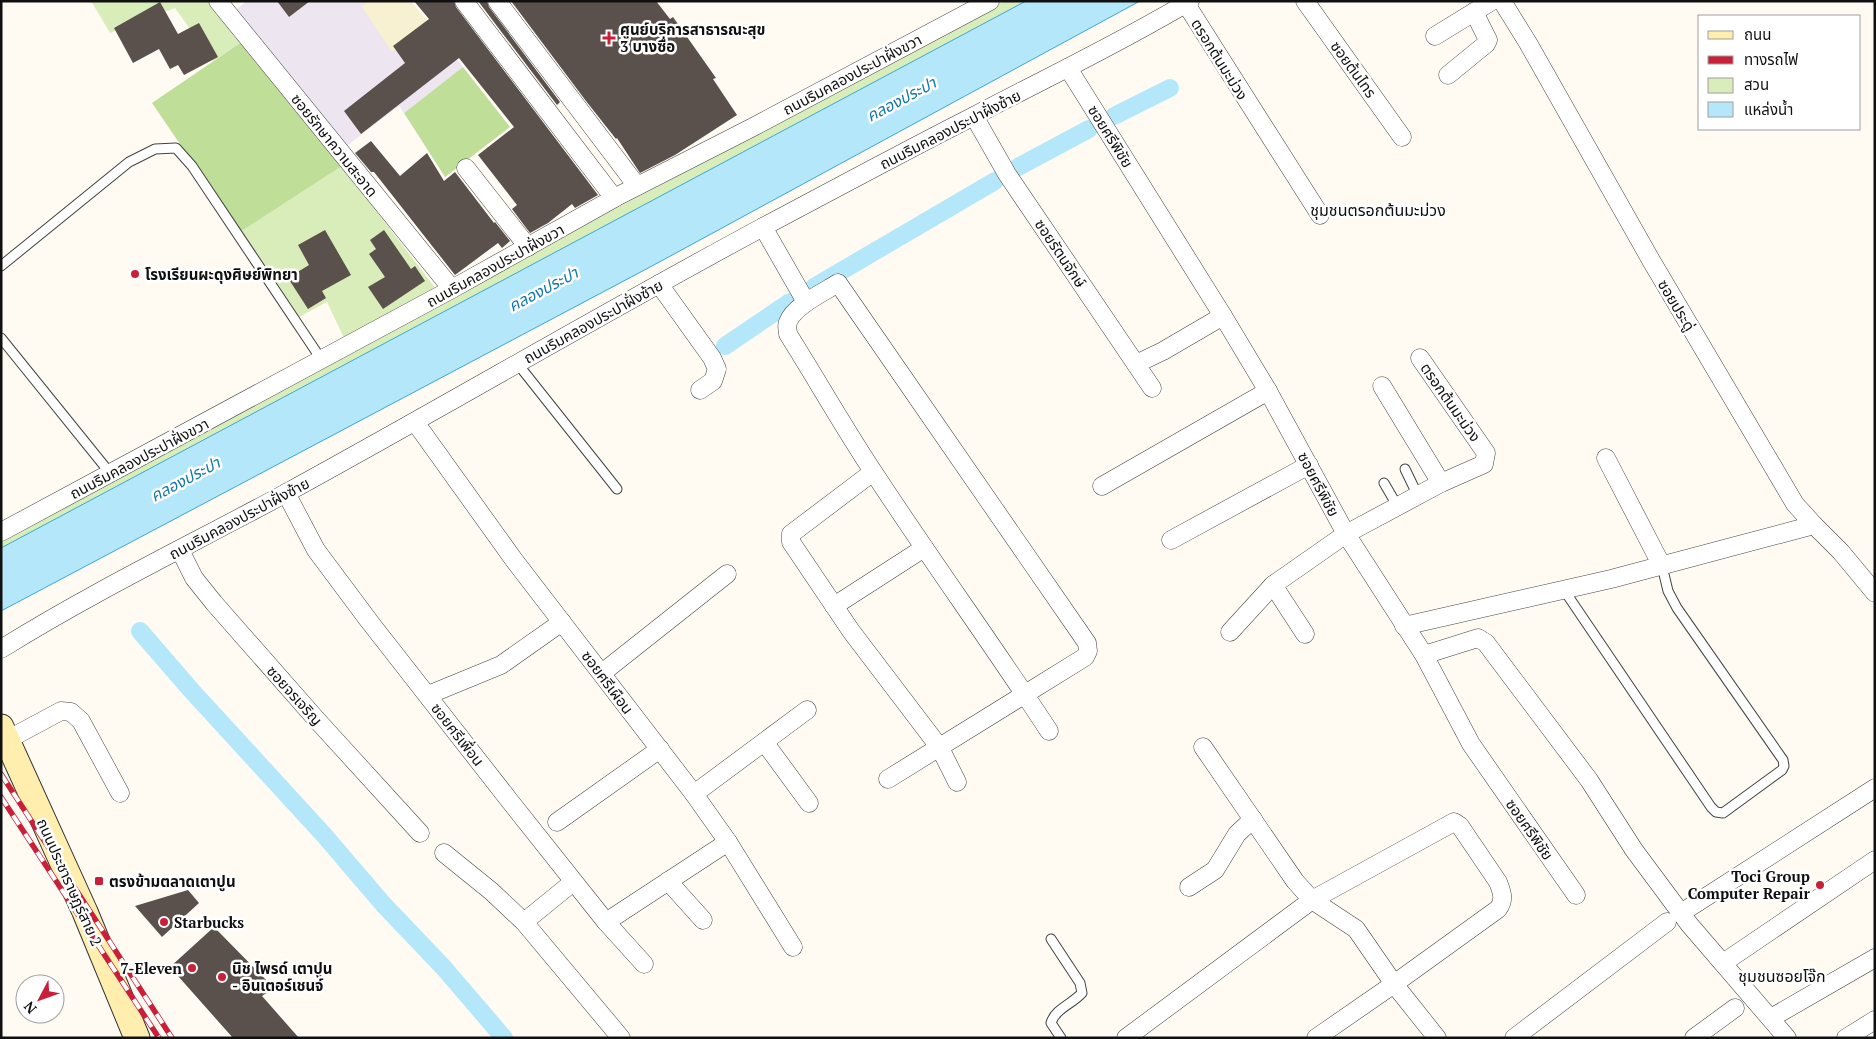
<svg xmlns="http://www.w3.org/2000/svg" width="1876" height="1039" font-family="'PT Serif','Noto Sans Thai',serif">
	<style>
		.industrial { fill: #ede5ef }
		.farmland { fill: #f7f0d1 }
		.green { fill: #d9edba }
		.forest { fill: #bfde98 }
		.water { fill: #b5e7fa; stroke: #38a7d5 }
		.lines { fill: none; stroke-linecap: round; stroke-linejoin: round }
		.canal { stroke: #b5e7fa; stroke-width: 18 }
		.building { fill: #5a504c }
		.lane-casing { stroke: #434343; stroke-width: 11 }
		.street-casing { stroke: #434343; stroke-width: 19 }
		.secondary-casing { stroke: #323232; stroke-width: 27 }
		.lane { stroke: #fff; stroke-width: 9 }
		.street { stroke: #fff; stroke-width: 18 }
		.secondary { stroke: #ffeeae; stroke-width: 25 }
		.rail-casing { stroke: #c91f39; stroke-width: 5.5 }
		.rail { stroke: #fff; stroke-width: 4; stroke-dasharray: 11; stroke-linecap: butt }
		.poi-dot { fill: #c91f39; stroke: #fff; stroke-width: 2 }
		.labels { text-anchor: middle; dominant-baseline: central; stroke-width: 5; stroke-linejoin: round; paint-order: stroke }
		.poi-label { font-size: 15px; font-weight: bold; fill: #101010; stroke: #fff; text-anchor: start }
		.street-label { font-size: 15px; fill: #101010; stroke: #fff }
		.water-label { font-size: 16px; font-style: italic; fill: #1178ab; stroke: #fff }
		.neighbourhood-label { font-size: 16px; fill: #101010; stroke: #fff }
	</style>
	<rect width="100%" height="100%" fill="#fffbf3"/>
	<!-- industrial -->
	<polygon class="industrial" points="247,1 411,1 463,67 404,113 399,106 344,148 233,12"/>
	<!-- farmland -->
	<polygon class="farmland" points="368,1 411,1 429,24 392,52 362,7"/>
	<!-- green -->
	<g class="green">
		<polygon points="91,1 212,1 243,41 213,61 175,8 110,33"/>
		<polygon points="1004,1 1026,1 1,548 1,539 517,260 731,148"/>
		<polygon points="342,166 436,289 344,338 327,302 299,317 240,232"/>
	</g>
	<!-- forest -->
	<g class="forest">
		<polygon points="243,41 342,166 240,232 152,103"/>
		<polygon points="463,67 510,127 445,177 404,113"/>
	</g>
	<!-- water -->
	<polygon class="water" points="1026,1 1140,1 652,266 1,611 1,548"/>
	<g class="lines">
		<!-- canal -->
		<g class="canal">
			<polyline points="1114,116 1170,88"/>
			<polyline points="1018,167 1089,129"/>
			<polyline points="814,287 995,181"/>
			<polyline points="725,346 790,302"/>
			<polyline points="140,631 191,690 324,835 383,904 444,968 504,1038"/>
		</g>
	</g>
	<!-- building -->
	<g class="building">
		<polygon points="277,1 310,1 289,17"/>
		<polygon points="414,1 454,1 456,7 598,195 575,208 572,204 548,223 530,233 512,209 517,205 478,155 514,127 459,58 361,134 344,111 405,63 393,46 429,19"/>
		<polygon points="478,1 487,1 489,7 560,102 557,105"/>
		<polygon points="511,1 656,1 670,19 673,17 716,78 713,79 737,115 675,155 640,173 617,138 616,139 586,101"/>
		<polygon points="160,2 178,34 199,23 218,57 184,75 178,65 170,69 159,49 133,63 114,28"/>
		<polygon points="371,141 400,176 427,153 444,181 455,172 494,223 495,222 510,241 502,248 498,243 455,275 374,172 371,172 355,153"/>
		<polygon points="325,230 351,275 322,291 326,298 308,309 288,278 309,265 298,245"/>
		<polygon points="384,230 411,269 415,266 425,281 383,309 368,287 385,277 369,254 376,249 370,240"/>
		<polygon points="188,890 199,903 162,937 135,906"/>
		<polygon points="214,927 274,988 262,996 299,1038 233,1038 170,967"/>
	</g>
	<g class="lines">
		<!-- lane casing -->
		<g class="lane-casing">
			<g id="lane">
				<polyline points="1,266 129,162 155,149 176,148 192,166 321,359"/>
				<polyline points="1,338 110,473"/>
				<polyline points="517,363 617,489"/>
				<polyline points="1405,469 1418,496"/>
				<polyline points="1384,483 1398,507"/>
				<polyline points="1564,590 1711,807 1716,812 1723,813 1782,770 1784,766 1783,760 1677,608 1668,591 1662,566"/>
				<path d="M1051,939l29,44 2,10c-10,11 -27,16 -31,30l10,15"/>
			</g>
		</g>
		<!-- street casing -->
		<g class="street-casing">
			<g id="street">
				<polyline points="218,1 452,289"/>
				<polyline points="464,1 614,198"/>
				<polyline points="497,1 637,186"/>
				<polyline points="1305,1 1402,137"/>
				<polyline points="1502,1 1528,43 1652,262 1795,504 1814,525 1841,552 1875,593"/>
				<polyline points="1186,4 1320,215"/>
				<polyline points="1435,36 1492,1"/>
				<polyline points="1068,68 1223,316 1268,391 1346,534 1424,655 1471,744 1576,895"/>
				<polyline points="1448,75 1486,44 1488,40 1474,12"/>
				<polyline points="974,116 1007,174 1152,388"/>
				<polyline points="466,168 528,247"/>
				<polyline points="763,227 806,302"/>
				<polyline points="659,284 712,358 717,369 713,381 700,390"/>
				<polyline points="1136,364 1163,351 1223,316"/>
				<polyline points="1382,386 1441,483"/>
				<polyline points="415,422 514,560 694,794 728,842 793,947"/>
				<polyline points="1606,458 1662,566"/>
				<polyline points="873,472 791,534 791,542 851,631 940,748 957,782"/>
				<polyline points="1102,486 1268,391"/>
				<polyline points="286,493 316,550 369,621 509,800 606,922 644,964"/>
				<polyline points="1,532 452,289 620,195 755,126 990,1"/>
				<polyline points="1171,540 1309,465"/>
				<polyline points="180,550 194,578 214,603 316,719 420,833"/>
				<polyline points="1273,585 1305,634"/>
				<polyline points="834,606 924,548"/>
				<polyline points="1404,626 1611,579 1814,525"/>
				<polyline points="1230,632 1273,585 1346,534 1441,483 1484,464 1486,453 1420,358"/>
				<path d="M1,649c93,-58 191,-105 287,-157 159,-87 315,-179 475,-265 70,-37 140,-75 211,-111 72,-38 146,-73 216,-115"/>
				<polyline points="1424,655 1478,638 1486,643 1589,780 1634,850 1689,924 1787,1038"/>
				<polyline points="602,673 727,574"/>
				<polyline points="428,695 501,665 562,622"/>
				<polyline points="7,740 61,711 71,712 81,721 120,793"/>
				<polyline points="765,743 809,803"/>
				<polyline points="1203,747 1295,881 1312,900 1356,929 1394,984 1437,1038"/>
				<path d="M888,779l197,-122 3,-6 -1,-8 -249,-360c-14,9 -44,23 -50,39 -2,4 0,8 0,12 29,46 56,94 86,139 57,87 118,171 175,258"/>
				<polyline points="694,794 807,710"/>
				<polyline points="557,822 660,749"/>
				<polyline points="444,853 491,891 524,922 621,1038"/>
				<polyline points="668,881 703,920"/>
				<polyline points="1189,887 1215,870 1237,834 1253,819"/>
				<polyline points="1681,913 1875,788"/>
				<polyline points="524,922 567,887"/>
				<polyline points="606,922 728,842"/>
				<polyline points="1723,963 1875,860"/>
				<polyline points="1771,1018 1875,958"/>
				<path d="M1126,1038l186,-138 142,-78 6,4 38,56c4,10 7,18 0,27l-104,75 -78,54"/>
				<polyline points="1514,1038 1667,922"/>
				<polyline points="1694,1038 1735,1008"/>
				<polyline points="1846,1038 1875,1020"/>
			</g>
		</g>
		<!-- secondary casing -->
		<g class="secondary-casing">
			<polyline id="secondary" points="1,727 85,912 137,1038"/>
		</g>
		<!-- lane -->
		<use href="#lane" class="lane"/>
		<!-- street -->
		<use href="#street" class="street"/>
		<!-- secondary -->
		<use href="#secondary" class="secondary"/>
		<!-- rail casing -->
		<g class="rail-casing">
			<g id="rail">
				<polyline points="1,774 172,1038"/>
				<polyline points="1,797 159,1038"/>
			</g>
		</g>
		<!-- rail -->
		<use href="#rail" class="rail"/>
	</g>
	<!-- markers -->
	<g class="poi-dot">
		<path d="M606.5 30.5h5v5h5v5h-5v5h-5v-5h-5v-5h5z"/>
		<circle cx="135" cy="274" r="5"/>
		<rect x="94" y="876" width="10" height="10" rx="2.5"/>
		<circle cx="1820" cy="885" r="5"/>
		<circle cx="164" cy="922" r="5"/>
		<circle cx="192" cy="968" r="5"/>
		<circle cx="222" cy="977" r="5"/>
	</g>
	<g class="labels">
		<!-- poi labels -->
		<g class="poi-label">
			<text x="620" y="29">ศูนย์บริการสาธารณะสุข<tspan x="620" dy="17">3 บางซื่อ</tspan></text>
			<text x="145" y="274">โรงเรียนผะดุงศิษย์พิทยา</text>
			<text x="1810" y="876" text-anchor="end">Toci Group<tspan x="1810" dy="17">Computer Repair</tspan></text>
			<text x="109" y="881">ตรงข้ามตลาดเตาปูน</text>
			<text x="174" y="922">Starbucks</text>
			<text x="182" y="968" text-anchor="end">7-Eleven</text>
			<text x="232" y="968">นิช ไพรด์ เตาปูน<tspan x="232" dy="17">- อินเตอร์เชนจ์</tspan></text>
		</g>
		<!-- street labels -->
		<g class="street-label">
			<text transform="translate(1220 59) rotate(58)">ตรอกต้นมะม่วง</text>
			<text transform="translate(1354 69) rotate(54)">ซอยต้นไทร</text>
			<text transform="translate(852 74) rotate(-28)">ถนนริมคลองประปาฝั่งขวา</text>
			<text transform="translate(950 129) rotate(-27)">ถนนริมคลองประปาฝั่งซ้าย</text>
			<text transform="translate(1111 136) rotate(58)">ซอยศรีพิชัย</text>
			<text transform="translate(335 145) rotate(51)">ซอยรักษาความสะอาด</text>
			<text transform="translate(1061 253) rotate(56)">ซอยรัตนจักษ์</text>
			<text transform="translate(495 265) rotate(-29)">ถนนริมคลองประปาฝั่งขวา</text>
			<text transform="translate(1677 305) rotate(59)">ซอยประดู่</text>
			<text transform="translate(593 321) rotate(-29)">ถนนริมคลองประปาฝั่งซ้าย</text>
			<text transform="translate(1451 402) rotate(55)">ตรอกต้นมะม่วง</text>
			<text transform="translate(139 458) rotate(-28)">ถนนริมคลองประปาฝั่งขวา</text>
			<text transform="translate(1319 484) rotate(62)">ซอยศรีพิชัย</text>
			<text transform="translate(239 518) rotate(-28)">ถนนริมคลองประปาฝั่งซ้าย</text>
			<text transform="translate(608 682) rotate(53)">ซอยศรีเผือน</text>
			<text transform="translate(295 695) rotate(48)">ซอยจรเจริญ</text>
			<text transform="translate(458 734) rotate(52)">ซอยศรีเพื่อน</text>
			<text transform="translate(1530 829) rotate(55)">ซอยศรีพิชัย</text>
			<text transform="translate(70 882) rotate(66)">ถนนประชาราษฎร์สาย 2</text>
		</g>
		<!-- water labels -->
		<g class="water-label">
			<text transform="translate(901 99) rotate(-28)">คลองประปา</text>
			<text transform="translate(543 289) rotate(-28)">คลองประปา</text>
			<text transform="translate(185 479) rotate(-28)">คลองประปา</text>
		</g>
		<!-- neighbourhood labels -->
		<g class="neighbourhood-label">
			<text x="1378" y="210">ชุมชนตรอกต้นมะม่วง</text>
			<text x="1782" y="976">ชุมชนซอยโจ๊ก</text>
		</g>
	</g>
	<!-- border -->
	<rect width="1876" height="1039" fill="none" stroke="#101010" stroke-width="5"/>
	<!-- legend -->
	<rect x="1698" y="15" width="162" height="115" fill="#ffffff" stroke="#9f9f9f"/>
	<rect x="1708" y="31" width="25" height="8" fill="#ffeeae" stroke="#9f9f9f"/>
	<text x="1744" y="40" font-size="15" fill="#101010">ถนน</text>
	<rect x="1708" y="56" width="25" height="8" fill="#c91f39" stroke="#9f9f9f"/>
	<text x="1744" y="65" font-size="15" fill="#101010">ทางรถไฟ</text>
	<rect x="1708" y="78" width="25" height="15" fill="#d9edba" stroke="#9f9f9f"/>
	<text x="1744" y="90" font-size="15" fill="#101010">สวน</text>
	<rect x="1708" y="102" width="25" height="15" fill="#b5e7fa" stroke="#9f9f9f"/>
	<text x="1744" y="115" font-size="15" fill="#101010">แหล่งน้ำ</text>
	<!-- north arrow -->
	<g transform="translate(40 999) rotate(229)"><circle r="24" fill="#ffffff" stroke="#9f9f9f"/>
	<path d="M0-4L9 19L0 12L-9 19Z" fill="#c91f39"/>
	<text y="-8" font-size="14" font-weight="bold" text-anchor="middle" fill="#101010">N</text>
	</g>
</svg>
